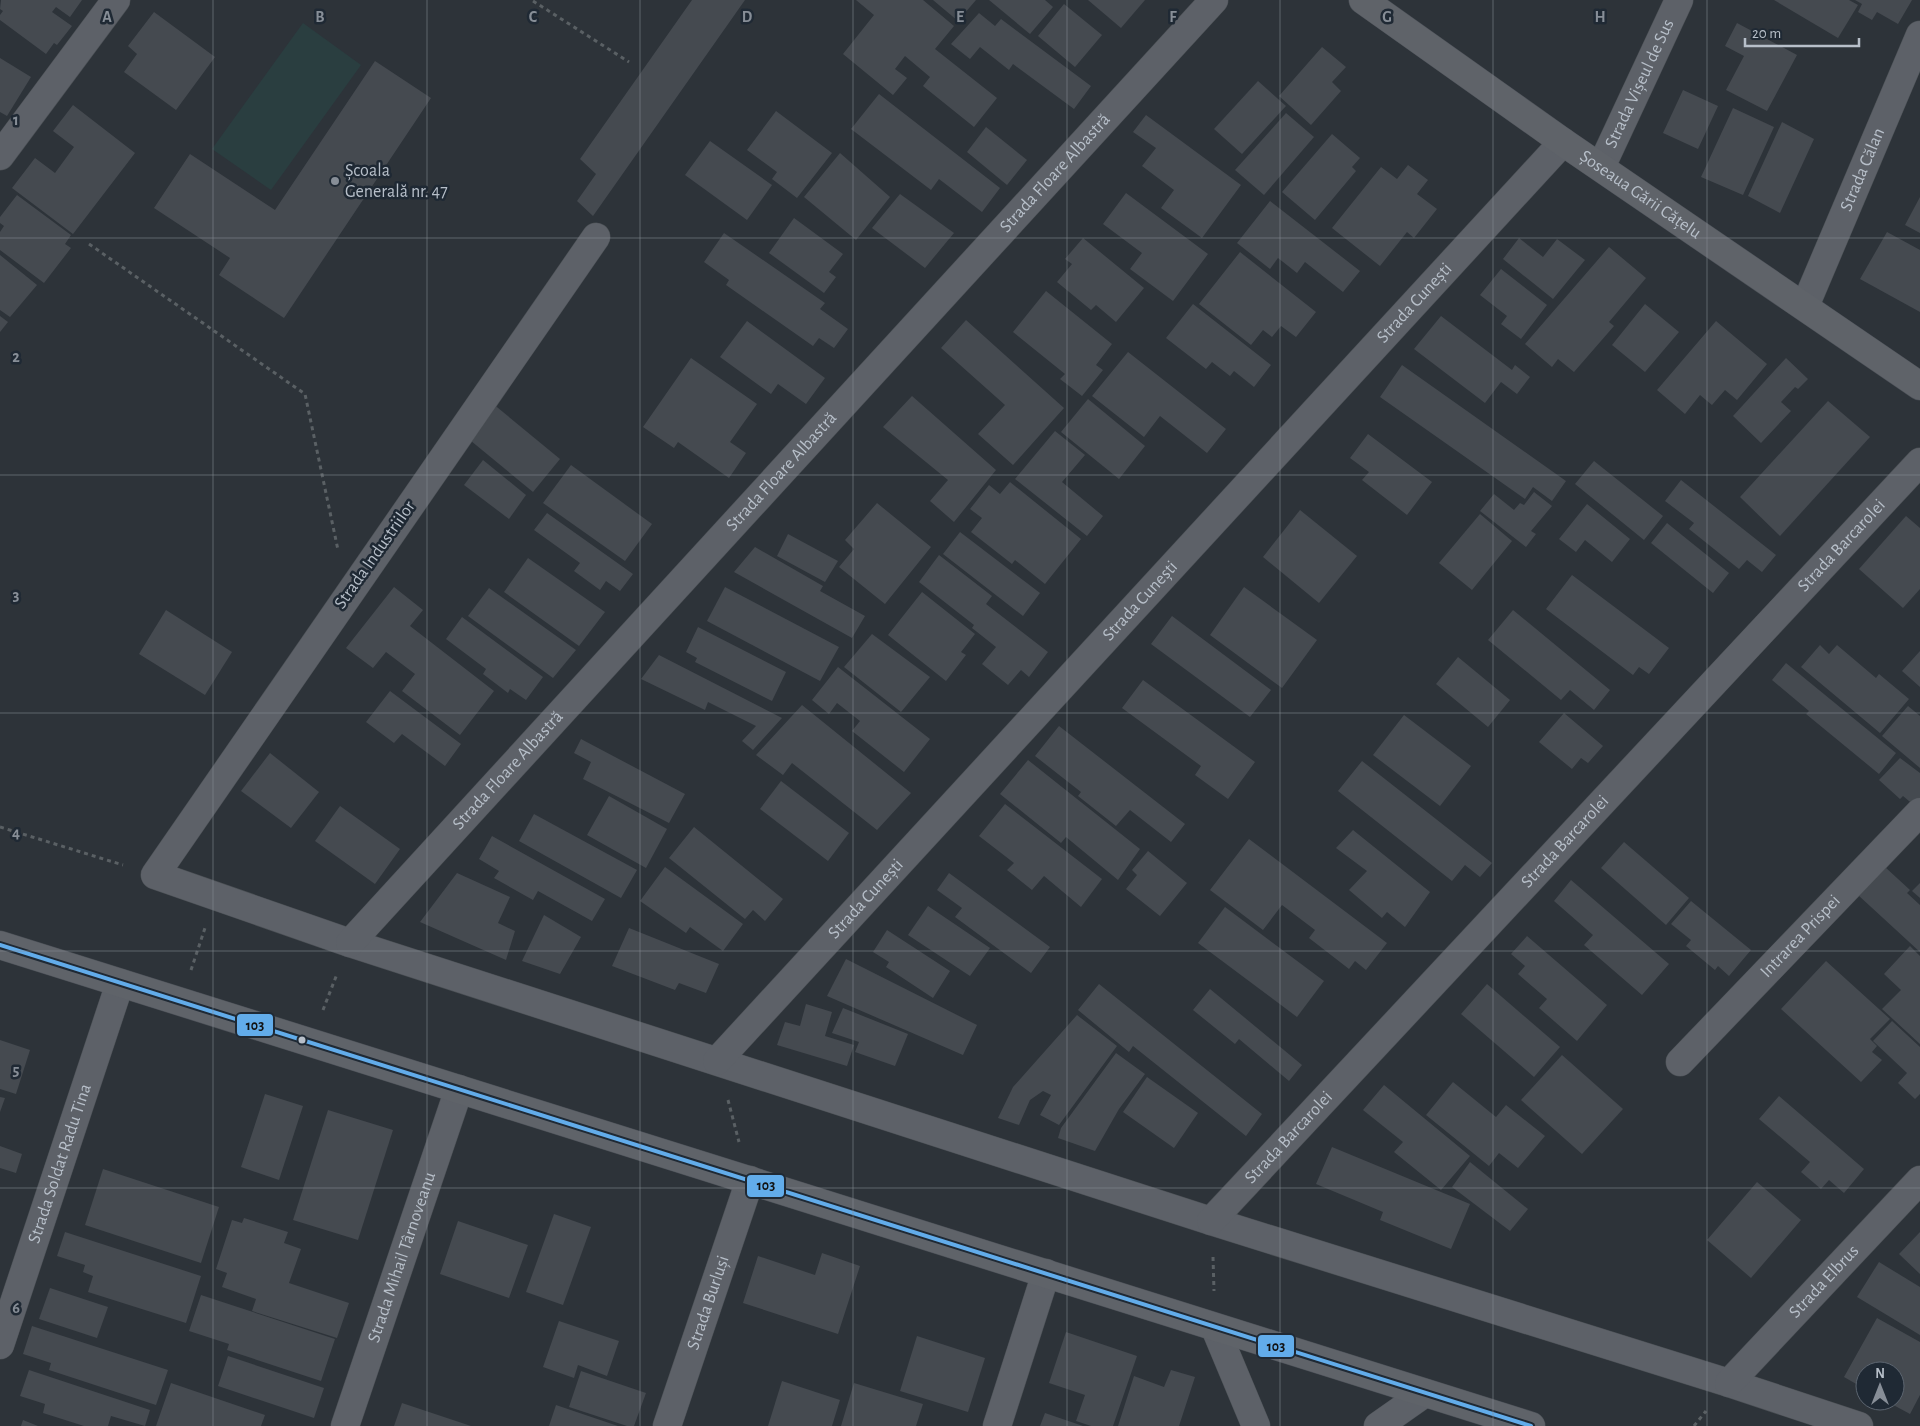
<svg xmlns="http://www.w3.org/2000/svg" width="1920" height="1426" font-family="'Alegreya Sans',sans-serif">
	<style>
		.green { fill: #2a3e40 }
		.building { fill: #454a50 }
		.lines { fill: none; stroke-linecap: round; stroke-linejoin: round }
		.minor-casing { stroke: #4a4f54; stroke-width: 29 }
		.major-casing { stroke: #4a4f56; stroke-width: 29 }
		.path { stroke: #5a6064; stroke-width: 3; stroke-dasharray: 4 4; stroke-linecap: butt }
		.minor { stroke: #5d6168; stroke-width: 28 }
		.major { stroke: #5f6369; stroke-width: 28 }
		.bus-1-casing { stroke: #1f2934; stroke-width: 8 }
		.bus-1 { stroke: #62acea; stroke-width: 4 }
		.grid { fill: none; stroke: #878e97; stroke-width: 1; stroke-opacity: 0.55 }
		.poi-dot { fill: #878e97; stroke: #1f2934; stroke-width: 2 }
		.bus-dot { fill: #b7bfc9; stroke: #1f2934; stroke-width: 2 }
		.labels { text-anchor: middle; dominant-baseline: central; stroke-width: 5; stroke-linejoin: round; paint-order: stroke }
		.street-label { font-size: 18px; fill: #b7bfc9; stroke: #1f2934 }
		.poi-label { font-size: 18px; fill: #b7bfc9; stroke: #1f2934; text-anchor: start }
		.grid-label { font-size: 16px; text-anchor: middle; font-weight: bold; fill: #878e97; stroke: #1f2934; stroke-width: 5; stroke-linejoin: round; paint-order: stroke }
		.line-badge { stroke: #1f2934; stroke-width: 2 }
		.pale-badge-label { font-size: 14px; text-anchor: middle; font-weight: bold; fill: #111 }
	</style>
	<rect width="100%" height="100%" fill="#2d3339"/>
	<!-- green -->
	<polygon class="green" points="303,23 361,65 271,190 212,149"/>
	<!-- building -->
	<g class="building">
		<polygon points="1,0 82,0 70,17 56,7 52,12 72,26 57,45 54,43 46,54 0,20 0,15 3,11 0,9"/>
		<polygon points="692,0 745,0 593,216 577,201 596,174 580,159"/>
		<polygon points="856,0 923,0 954,26 935,49 997,98 974,127 923,86 930,77 905,56 895,69 907,78 893,95 843,54 874,15"/>
		<polygon points="933,0 976,0 958,21"/>
		<polygon points="989,0 1045,0 1053,7 1030,34"/>
		<polygon points="1088,0 1145,0 1121,28"/>
		<polygon points="1774,0 1849,0 1858,5 1838,38"/>
		<polygon points="1855,0 1912,0 1898,24 1877,12 1872,20 1858,12 1862,4"/>
		<polygon points="1064,4 1102,35 1075,67 1038,36"/>
		<polygon points="154,12 215,57 176,110 124,72 137,54 128,46"/>
		<polygon points="979,13 995,26 1001,19 1091,86 1074,109 1013,64 1009,70 980,47 970,59 951,44"/>
		<polygon points="1737,23 1797,55 1767,111 1726,90 1744,56 1725,46"/>
		<polygon points="1322,47 1346,67 1332,82 1341,91 1311,125 1279,96"/>
		<polygon points="0,58 31,77 7,116 0,112"/>
		<polygon points="375,61 431,98 284,318 219,275 230,258 154,208 190,154 275,210"/>
		<polygon points="1258,81 1286,106 1242,154 1214,129"/>
		<polygon points="1683,90 1718,106 1698,149 1663,133"/>
		<polygon points="879,94 1000,188 982,212 939,179 931,190 851,129"/>
		<polygon points="73,105 135,153 73,234 12,188 35,158 55,173 74,147 53,131"/>
		<polygon points="1733,108 1774,127 1743,195 1701,177"/>
		<polygon points="776,111 832,153 797,198 772,179 777,172 747,150"/>
		<polygon points="1286,113 1314,137 1264,195 1235,170"/>
		<polygon points="1146,115 1241,185 1202,238 1161,208 1174,190 1142,166 1156,148 1133,132"/>
		<polygon points="1782,122 1814,139 1780,213 1748,196"/>
		<polygon points="986,127 1027,160 1007,185 967,152"/>
		<polygon points="1332,134 1360,158 1352,167 1356,171 1315,220 1282,192"/>
		<polygon points="710,141 772,185 747,220 685,175"/>
		<polygon points="840,153 890,197 856,240 804,197"/>
		<polygon points="1408,165 1428,180 1417,194 1437,209 1414,238 1407,232 1380,266 1332,228 1381,167 1397,179"/>
		<polygon points="1126,193 1208,254 1173,301 1130,269 1142,253 1103,224"/>
		<polygon points="900,194 954,233 925,268 872,228"/>
		<polygon points="17,195 71,235 65,244 71,248 44,283 0,250 0,232 4,226 0,223 0,217"/>
		<polygon points="1920,197 1920,233 1905,225"/>
		<polygon points="1270,201 1360,271 1343,292 1305,262 1297,273 1278,258 1270,269 1237,243"/>
		<polygon points="794,218 843,254 829,272 836,277 824,293 769,253"/>
		<polygon points="1887,232 1920,250 1920,312 1860,279"/>
		<polygon points="724,233 825,303 820,309 848,329 834,348 819,338 813,346 726,285 729,280 704,262"/>
		<polygon points="1083,238 1144,288 1116,322 1096,305 1091,310 1057,282 1072,264 1065,259"/>
		<polygon points="1519,238 1543,257 1557,239 1585,260 1553,299 1503,259"/>
		<polygon points="1609,247 1646,278 1609,322 1614,326 1574,372 1558,359 1552,367 1525,344"/>
		<polygon points="1240,252 1316,312 1296,337 1281,326 1272,337 1263,330 1251,345 1199,304"/>
		<polygon points="0,255 37,285 10,317 0,310"/>
		<polygon points="1501,269 1547,305 1521,339 1501,324 1507,316 1480,295"/>
		<polygon points="1046,291 1112,344 1096,365 1103,370 1082,396 1060,379 1065,374 1013,332"/>
		<polygon points="1193,304 1271,365 1254,387 1234,371 1230,376 1212,362 1206,369 1166,338"/>
		<polygon points="1645,304 1679,332 1645,372 1612,345"/>
		<polygon points="0,316 8,322 0,332"/>
		<polygon points="1441,316 1512,370 1515,365 1530,377 1517,394 1501,382 1485,403 1414,349"/>
		<polygon points="966,320 1064,408 1013,465 978,434 1005,405 941,348"/>
		<polygon points="747,321 825,378 806,404 778,384 771,394 720,357"/>
		<polygon points="1716,321 1767,364 1737,400 1725,390 1712,405 1700,395 1685,414 1657,390"/>
		<polygon points="1128,352 1226,429 1207,453 1160,416 1144,437 1092,396"/>
		<polygon points="691,358 757,404 730,442 746,453 729,478 678,442 674,448 643,427"/>
		<polygon points="1786,358 1808,379 1798,389 1795,387 1781,402 1791,411 1761,443 1733,416"/>
		<polygon points="1402,365 1566,481 1552,501 1533,487 1525,499 1380,397"/>
		<polygon points="912,396 996,470 954,522 930,501 948,480 883,427"/>
		<polygon points="1088,399 1145,446 1119,479 1061,432"/>
		<polygon points="1828,401 1870,437 1780,536 1740,497"/>
		<polygon points="492,403 560,459 533,492 465,436"/>
		<polygon points="1055,431 1085,455 1062,482 1103,516 1087,536 1015,479"/>
		<polygon points="1368,434 1432,482 1407,515 1362,480 1369,472 1350,458"/>
		<polygon points="483,460 526,495 509,519 464,485"/>
		<polygon points="1594,461 1663,516 1644,540 1575,484"/>
		<polygon points="571,465 652,524 625,561 543,503"/>
		<polygon points="1681,480 1776,555 1762,572 1747,560 1739,569 1689,529 1694,523 1665,501"/>
		<polygon points="1010,482 1081,539 1045,584 1015,560 1012,564 971,532 982,518 970,509 989,485 1000,494"/>
		<polygon points="1534,492 1552,506 1531,531 1536,534 1526,547 1480,511 1494,494 1514,510 1520,503 1524,505"/>
		<polygon points="877,503 931,547 885,604 839,567 854,549 845,540"/>
		<polygon points="1587,504 1630,539 1612,562 1585,540 1576,552 1559,539"/>
		<polygon points="1300,510 1357,556 1319,603 1263,557"/>
		<polygon points="547,513 633,574 620,591 606,581 600,590 574,571 580,563 534,530"/>
		<polygon points="1480,514 1512,541 1472,590 1439,563"/>
		<polygon points="1906,516 1920,528 1920,589 1903,608 1859,569"/>
		<polygon points="1667,523 1729,573 1713,593 1651,543"/>
		<polygon points="960,532 1040,593 1023,616 943,554"/>
		<polygon points="788,534 838,561 825,582 777,556"/>
		<polygon points="755,547 823,586 820,591 865,616 852,638 734,572"/>
		<polygon points="939,555 992,596 986,604 1048,652 1029,677 1021,670 1008,685 982,664 996,647 972,628 974,625 919,582"/>
		<polygon points="528,558 605,612 579,646 504,592"/>
		<polygon points="1572,575 1669,648 1649,674 1639,667 1633,675 1546,609"/>
		<polygon points="394,587 423,610 410,626 494,691 460,735 402,691 415,674 386,652 373,668 346,648"/>
		<polygon points="725,587 839,647 820,681 707,621"/>
		<polygon points="1244,587 1317,640 1282,688 1210,635"/>
		<polygon points="489,588 576,650 553,678 468,616"/>
		<polygon points="922,592 975,634 961,652 966,655 946,681 888,635"/>
		<polygon points="166,610 232,652 205,695 139,654"/>
		<polygon points="1513,610 1610,690 1594,710 1570,690 1561,700 1488,640"/>
		<polygon points="1172,616 1271,690 1250,717 1151,644"/>
		<polygon points="462,617 543,677 526,700 510,689 508,693 483,674 486,669 446,639"/>
		<polygon points="698,627 786,672 772,701 695,662 697,658 686,652"/>
		<polygon points="872,634 930,677 901,712 844,667"/>
		<polygon points="1820,645 1829,654 1837,645 1876,678 1879,674 1909,699 1880,733 1801,667"/>
		<polygon points="1920,651 1920,687 1902,671"/>
		<polygon points="659,655 782,718 753,750 742,741 756,726 708,702 705,710 641,679"/>
		<polygon points="1458,657 1510,700 1488,727 1436,684"/>
		<polygon points="1786,663 1896,753 1879,774 1806,714 1809,711 1772,680"/>
		<polygon points="838,667 930,739 904,772 852,731 860,721 837,703 829,714 812,700"/>
		<polygon points="1143,680 1255,762 1228,799 1195,775 1201,766 1122,708"/>
		<polygon points="390,691 461,744 445,766 402,734 394,743 366,722"/>
		<polygon points="802,705 911,793 877,830 792,763 783,775 756,755"/>
		<polygon points="1908,706 1920,716 1920,768 1882,736"/>
		<polygon points="1564,713 1603,746 1588,763 1581,758 1572,769 1539,742"/>
		<polygon points="1404,715 1471,766 1440,806 1373,755"/>
		<polygon points="1059,726 1185,824 1171,842 1130,810 1116,826 1078,796 1081,792 1035,756"/>
		<polygon points="581,739 685,794 669,823 583,779 591,762 574,753"/>
		<polygon points="270,753 319,792 291,828 241,791"/>
		<polygon points="1900,758 1920,773 1920,800 1915,806 1903,796 1900,799 1879,780"/>
		<polygon points="1028,760 1140,849 1118,880 1066,837 1061,843 1000,794"/>
		<polygon points="1362,761 1492,863 1480,877 1465,865 1452,881 1338,791"/>
		<polygon points="781,781 849,833 828,861 760,809"/>
		<polygon points="609,796 667,829 646,868 587,835"/>
		<polygon points="1005,804 1102,879 1081,907 1044,876 1032,890 1007,870 1014,863 979,836"/>
		<polygon points="340,806 400,849 375,884 315,841"/>
		<polygon points="534,814 637,870 621,898 519,841"/>
		<polygon points="694,827 783,899 765,921 753,910 745,919 669,858"/>
		<polygon points="1353,830 1430,892 1405,927 1387,912 1382,918 1349,890 1367,871 1336,848"/>
		<polygon points="492,836 605,899 592,921 538,891 533,900 494,878 499,871 479,859"/>
		<polygon points="1249,839 1387,943 1366,970 1355,961 1349,969 1309,938 1315,930 1282,905 1263,930 1210,890"/>
		<polygon points="1624,842 1689,898 1666,925 1601,868"/>
		<polygon points="1148,851 1187,883 1160,916 1126,889 1137,875 1132,870"/>
		<polygon points="665,867 743,924 723,951 690,927 686,933 640,901"/>
		<polygon points="1885,867 1910,890 1907,893 1920,905 1920,952 1858,895"/>
		<polygon points="457,873 510,897 498,923 515,931 506,960 420,922"/>
		<polygon points="949,873 1050,947 1031,973 955,917 962,908 937,890"/>
		<polygon points="1571,880 1669,964 1642,995 1584,945 1593,935 1554,901"/>
		<polygon points="1920,883 1920,898 1912,891"/>
		<polygon points="1691,901 1751,950 1729,976 1718,966 1715,970 1686,946 1691,940 1671,924"/>
		<polygon points="928,906 990,948 970,976 908,935"/>
		<polygon points="1225,907 1324,981 1297,1017 1198,943"/>
		<polygon points="544,915 581,937 560,974 522,961"/>
		<polygon points="629,928 719,964 706,993 679,983 675,990 612,966"/>
		<polygon points="887,930 950,971 933,998 886,967 889,962 873,952"/>
		<polygon points="1527,936 1607,1005 1577,1041 1539,1008 1547,999 1518,974 1525,966 1511,954"/>
		<polygon points="1910,946 1920,956 1920,1044 1882,1009 1901,990 1884,974"/>
		<polygon points="846,959 977,1025 963,1055 827,996"/>
		<polygon points="1826,961 1890,1019 1870,1039 1877,1046 1872,1052 1882,1060 1861,1082 1781,1009"/>
		<polygon points="1099,984 1262,1114 1246,1136 1133,1046 1129,1052 1078,1010"/>
		<polygon points="1487,984 1560,1047 1534,1077 1461,1014"/>
		<polygon points="1210,989 1302,1065 1289,1081 1239,1039 1235,1044 1193,1010"/>
		<polygon points="806,1004 832,1012 825,1036 854,1045 847,1066 777,1045 785,1022 800,1026"/>
		<polygon points="843,1008 908,1034 895,1066 855,1052 859,1042 832,1033"/>
		<polygon points="1077,1015 1117,1046 1059,1125 1040,1115 1051,1095 1043,1091 1030,1100 1019,1125 998,1118 1013,1087"/>
		<polygon points="1892,1021 1920,1047 1920,1094 1915,1099 1898,1083 1907,1073 1873,1041"/>
		<polygon points="0,1040 30,1050 16,1094 0,1089"/>
		<polygon points="1116,1053 1145,1074 1119,1109 1095,1151 1058,1138 1061,1128"/>
		<polygon points="1562,1055 1623,1109 1582,1154 1521,1100"/>
		<polygon points="1147,1077 1198,1113 1174,1148 1123,1112"/>
		<polygon points="1453,1082 1496,1117 1506,1105 1545,1136 1518,1168 1499,1153 1489,1166 1426,1115"/>
		<polygon points="1384,1085 1470,1156 1441,1190 1394,1152 1403,1142 1363,1110"/>
		<polygon points="265,1094 303,1106 279,1180 241,1167"/>
		<polygon points="1779,1096 1864,1169 1844,1193 1829,1180 1821,1189 1801,1172 1810,1162 1759,1119"/>
		<polygon points="0,1097 5,1098 0,1112"/>
		<polygon points="328,1110 393,1130 358,1240 293,1220"/>
		<polygon points="0,1146 22,1154 16,1173 0,1168"/>
		<polygon points="1332,1147 1470,1204 1451,1249 1380,1220 1383,1212 1316,1184"/>
		<polygon points="1470,1162 1528,1209 1510,1231 1452,1187"/>
		<polygon points="103,1169 219,1207 201,1263 85,1225"/>
		<polygon points="1757,1182 1801,1220 1751,1278 1707,1240"/>
		<polygon points="554,1214 591,1227 563,1305 526,1292"/>
		<polygon points="244,1218 288,1232 284,1243 301,1249 289,1283 349,1303 337,1338 252,1311 256,1299 222,1287 227,1273 216,1269 232,1220 242,1223"/>
		<polygon points="458,1221 528,1245 509,1298 440,1274"/>
		<polygon points="65,1232 201,1276 186,1323 88,1292 93,1276 83,1272 85,1265 57,1256"/>
		<polygon points="1920,1232 1920,1274 1899,1254"/>
		<polygon points="822,1253 860,1266 838,1334 743,1303 758,1256 815,1275"/>
		<polygon points="1879,1262 1920,1287 1920,1335 1857,1297"/>
		<polygon points="50,1288 108,1307 97,1338 39,1319"/>
		<polygon points="201,1295 335,1339 321,1381 227,1350 229,1344 189,1331"/>
		<polygon points="1877,1318 1920,1342 1920,1395 1910,1414 1886,1401 1895,1401 1895,1371 1865,1371 1865,1389 1844,1377"/>
		<polygon points="559,1321 619,1341 607,1376 578,1365 574,1378 543,1367"/>
		<polygon points="32,1326 168,1370 156,1405 49,1370 51,1363 23,1354"/>
		<polygon points="1066,1332 1137,1356 1113,1426 1091,1426 1076,1421 1085,1395 1049,1383"/>
		<polygon points="917,1336 985,1358 968,1412 900,1391"/>
		<polygon points="228,1356 324,1388 314,1418 218,1386"/>
		<polygon points="29,1370 150,1410 145,1426 111,1416 108,1426 84,1426 43,1413 45,1404 20,1396"/>
		<polygon points="1171,1370 1195,1377 1179,1426 1118,1426 1134,1376 1164,1387"/>
		<polygon points="581,1371 646,1393 634,1426 627,1426 569,1407"/>
		<polygon points="782,1381 840,1400 832,1426 768,1426"/>
		<polygon points="171,1383 265,1415 261,1426 156,1426"/>
		<polygon points="854,1383 923,1404 916,1426 841,1426"/>
		<polygon points="402,1403 471,1426 394,1426"/>
		<polygon points="556,1405 618,1426 549,1426"/>
		<polygon points="1045,1413 1083,1426 1040,1426"/>
		<polygon points="23,1420 38,1426 21,1426"/>
	</g>
	<g class="lines">
		<!-- minor casing -->
		<g class="minor-casing">
			<g id="minor">
				<polyline points="0,156 116,0"/>
				<path id="s1" d="M1601,167l78,-167"/>
				<polyline points="596,237 155,875 350,943 1211,1221 1729,1383 1859,1426"/>
				<path id="s2" d="M1805,306l115,-271"/>
				<path id="s3" d="M350,943l864,-943"/>
				<path id="s4" d="M717,1061l846,-919"/>
				<path id="s5" d="M1680,1062l240,-250"/>
				<path id="s6" d="M1211,1221l709,-759"/>
				<polyline points="1215,1328 1256,1426"/>
				<path id="s7" d="M0,1345l120,-362"/>
				<path id="s8" d="M1729,1383l191,-203"/>
				<path id="s9" d="M345,1426l114,-337"/>
				<path id="s10" d="M667,1426l83,-246"/>
				<polyline points="997,1426 1046,1273"/>
				<polyline points="1378,1426 1425,1393"/>
			</g>
		</g>
		<!-- major casing -->
		<g class="major-casing">
			<g id="major">
				<path id="s11" d="M1363,0l200,142 357,244"/>
				<polyline points="0,945 1531,1426"/>
			</g>
		</g>
		<!-- path -->
		<g class="path">
			<polyline points="533,1 629,62"/>
			<polyline points="89,244 305,394 338,550"/>
			<polyline points="0,827 123,865"/>
			<polyline points="191,970 205,928"/>
			<polyline points="323,1010 337,974"/>
			<polyline points="728,1100 739,1142"/>
			<polyline points="1213,1257 1214,1291"/>
			<polyline points="1694,1426 1706,1411"/>
		</g>
		<!-- minor -->
		<use href="#minor" class="minor"/>
		<!-- major -->
		<use href="#major" class="major"/>
		<!-- bus-1 casing -->
		<g class="bus-1-casing">
			<polyline id="bus-1" points="0,945 1531,1426"/>
		</g>
		<!-- bus-1 -->
		<use href="#bus-1" class="bus-1"/>
	</g>
	<!-- grid -->
	<path class="grid" d="M213,0v1426M427,0v1426M640,0v1426M853,0v1426M1067,0v1426M1280,0v1426M1493,0v1426M1707,0v1426M0,238h1920M0,475h1920M0,713h1920M0,951h1920M0,1188h1920"/>
	<!-- markers -->
	<circle class="poi-dot" cx="335" cy="181" r="5"/>
	<circle class="bus-dot" cx="302" cy="1040" r="4.5"/>
	<g class="labels">
		<!-- street labels -->
		<g class="street-label">
			<text stroke="none"><textPath href="#s1" startOffset="92">Strada Vișeul de Sus</textPath></text>
			<text stroke="none"><textPath href="#s2" startOffset="148">Strada Călan</textPath></text>
			<text stroke="none"><textPath href="#s3" startOffset="1044">Strada Floare Albastră</textPath></text>
			<text stroke="none"><textPath href="#s11" startOffset="339">Șoseaua Gării Cățelu</textPath></text>
			<text stroke="none"><textPath href="#s4" startOffset="1030">Strada Cunești</textPath></text>
			<text stroke="none"><textPath href="#s3" startOffset="639">Strada Floare Albastră</textPath></text>
			<text stroke="none"><textPath href="#s6" startOffset="924">Strada Barcarolei</textPath></text>
			<text transform="translate(375 555) rotate(-55)">Strada Industriilor</text>
			<text stroke="none"><textPath href="#s4" startOffset="625">Strada Cunești</textPath></text>
			<text stroke="none"><textPath href="#s3" startOffset="234">Strada Floare Albastră</textPath></text>
			<text stroke="none"><textPath href="#s6" startOffset="519">Strada Barcarolei</textPath></text>
			<text stroke="none"><textPath href="#s4" startOffset="220">Strada Cunești</textPath></text>
			<text stroke="none"><textPath href="#s5" startOffset="174">Intrarea Prispei</textPath></text>
			<text stroke="none"><textPath href="#s6" startOffset="114">Strada Barcarolei</textPath></text>
			<text stroke="none"><textPath href="#s7" startOffset="191">Strada Soldat Radu Tina</textPath></text>
			<text stroke="none"><textPath href="#s9" startOffset="178">Strada Mihail Târnoveanu</textPath></text>
			<text stroke="none"><textPath href="#s8" startOffset="139">Strada Elbrus</textPath></text>
			<text stroke="none"><textPath href="#s10" startOffset="130">Strada Burluși</textPath></text>
		</g>
		<!-- poi labels -->
		<g class="poi-label">
			<text x="345" y="171">Școala<tspan x="345" dy="21">Generală nr. 47</tspan></text>
		</g>
	</g>
	<g class="grid-label">
		<text x="107" y="22">A</text>
		<text x="320" y="22">B</text>
		<text x="533" y="22">C</text>
		<text x="747" y="22">D</text>
		<text x="960" y="22">E</text>
		<text x="1173" y="22">F</text>
		<text x="1387" y="22">G</text>
		<text x="1600" y="22">H</text>
		<text x="16" y="125">1</text>
		<text x="16" y="362">2</text>
		<text x="16" y="600">3</text>
		<text x="16" y="838">4</text>
		<text x="16" y="1075">5</text>
		<text x="16" y="1313">6</text>
	</g>
	<g class="line-badge">
		<rect x="236" y="1013" width="38" height="24" rx="5" fill="#62acea"/>
		<rect x="746" y="1174" width="39" height="24" rx="5" fill="#62acea"/>
		<rect x="1257" y="1334" width="38" height="24" rx="5" fill="#62acea"/>
	</g>
	<g class="pale-badge-label">
		<text x="255" y="1030">103</text>
		<text x="766" y="1190">103</text>
		<text x="1276" y="1351">103</text>
	</g>
	<!-- north arrow -->
	<g transform="translate(1880 1386)"><circle r="24" fill="#1f2934" stroke="#5c6570"/>
	<path d="M0-4L9 19L0 12L-9 19Z" fill="#878e97"/>
	<text y="-8" font-size="14" font-weight="bold" text-anchor="middle" fill="#b7bfc9">N</text>
	</g>
	<!-- scale -->
	<path d="M1745 38v8h114v-8" fill="none" stroke="#b7bfc9" stroke-width="2.5"/>
	<text x="1752" y="38" font-size="15" fill="#b7bfc9" stroke="#1f2934" stroke-width="4" paint-order="stroke">20 m</text>
</svg>
